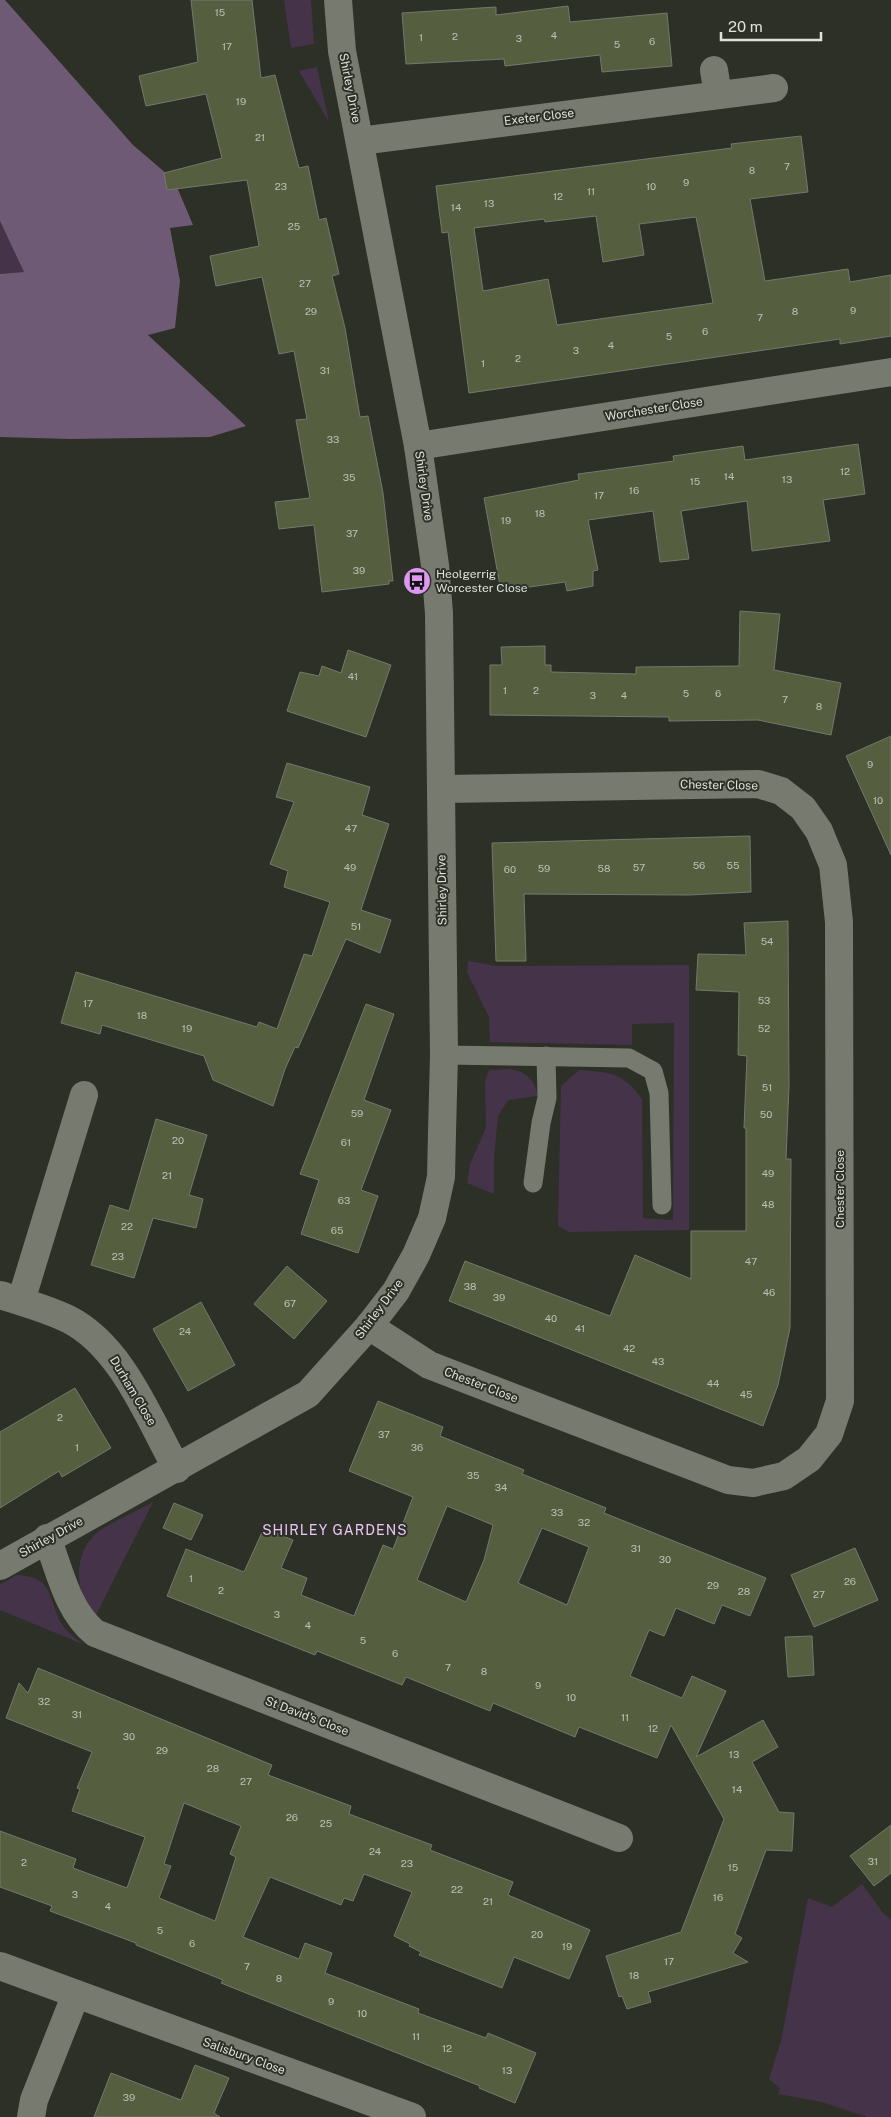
<svg xmlns="http://www.w3.org/2000/svg" width="891" height="2117" font-family="'Public Sans',sans-serif">
	<style>
		.green { fill: #45334a }
		.forest { fill: #6e5a74 }
		.building { fill: #555f40; stroke: #74786d; fill-rule: evenodd }
		.lines { fill: none; stroke-linecap: round; stroke-linejoin: round }
		.lane { stroke: #777a6f; stroke-width: 19 }
		.street { stroke: #777a6f; stroke-width: 28 }
		.labels { text-anchor: middle; dominant-baseline: central; stroke-width: 4; stroke-linejoin: round; paint-order: stroke }
		.number-label { font-size: 10px; fill: #bcc0b4 }
		.street-label { font-size: 12px; fill: #dfe1db; stroke: #2d3026 }
		.poi-label { font-size: 12px; fill: #dfe1db; stroke: #2d3026; text-anchor: start }
		.neighbourhood-label { font-size: 14px; letter-spacing: 1px; fill: #ebc5f7; stroke: #2d3026 }
	</style>
	<rect width="100%" height="100%" fill="#2d3026"/>
	<!-- green -->
	<g class="green">
		<polygon points="284,0 311,0 314,44 291,48"/>
		<polygon points="317,67 329,122 299,71"/>
		<polygon points="0,221 25,272 0,274"/>
		<path d="M468,961l30,5 191,-1v265l-120,2 -11,-6 3,-140 18,-16c31,2 45,3 63,29l1,119 30,2 1,-197 -42,1v21l-142,-3 -1,-25 -22,-45z"/>
		<path d="M509,1069c18,3 25,10 29,27l-30,4 -10,16 -4,42v36l-27,-11 3,-19 16,-36 -1,-46 4,-12z"/>
		<path d="M153,1502l-57,113c-23,-20 -23,-64 2,-83 16,-12 38,-20 55,-30z"/>
		<path d="M16,1575c37,2 31,19 44,46 6,11 15,17 25,24l-85,-35v-25z"/>
		<polygon points="862,1884 883,1913 891,1920 891,2117 867,2117 822,2102 778,2094 780,2088 769,2079 781,2041 808,1898 832,1907"/>
	</g>
	<!-- forest -->
	<polygon class="forest" points="0,0 5,0 133,145 174,180 193,225 170,228 180,281 175,328 148,335 246,426 210,437 70,439 0,437 0,274 24,272 0,221"/>
	<!-- building -->
	<g class="building">
		<polygon points="191,0 252,0 261,78 275,75 299,168 308,166 319,220 326,218 339,274 332,276 345,328 360,417 368,416 383,493 393,581 389,581 389,584 322,592 314,525 279,529 275,502 310,498 296,420 307,419 294,351 279,354 262,277 216,286 210,256 259,246 247,180 167,190 164,173 222,158 206,94 146,106 139,76 198,62"/>
		<polygon points="568,6 570,22 667,13 672,66 602,72 600,55 505,66 504,59 406,64 402,13 496,7 496,15"/>
		<path d="M801,136l7,56 -58,7 15,82 83,-12 2,13 41,-7v61l-51,8v-5l-371,54 -21,-161 -6,1 -6,-47 296,-38 -1,-4zM596,216l7,46 41,-7 -5,-31 57,-7 17,86 -156,22 -9,-46 -65,12 -9,-63 70,-9 1,3z"/>
		<polygon points="858,444 865,494 823,500 830,541 752,551 747,501 681,511 689,559 660,562 653,511 588,520 598,570 593,571 593,586 567,591 565,582 501,591 484,498 579,480 578,474 674,461 673,456 743,446 745,460"/>
		<polygon points="740,611 780,614 774,670 841,683 831,735 758,720 669,721 669,717 490,715 490,665 502,665 501,647 545,646 545,665 551,665 551,672 636,674 636,667 739,666"/>
		<polygon points="348,650 391,665 366,737 287,711 300,672 319,676 322,666 341,673"/>
		<polygon points="891,736 891,855 846,756"/>
		<polygon points="287,763 370,787 362,815 389,824 361,910 391,920 380,953 346,939 298,1048 295,1047 285,1069 273,1106 213,1080 204,1056 102,1025 100,1034 61,1023 76,972 257,1027 259,1022 277,1029 304,954 312,956 330,902 284,887 288,871 270,864 294,802 276,797"/>
		<polygon points="750,836 751,892 688,895 524,894 526,961 496,961 492,843"/>
		<polygon points="788,921 789,1086 786,1159 791,1159 790,1328 778,1385 763,1426 449,1301 465,1261 610,1316 635,1255 691,1279 691,1231 746,1231 746,1128 744,1128 747,1056 738,1055 739,992 696,990 698,954 746,955 744,923"/>
		<polygon points="366,1004 394,1014 364,1100 391,1110 361,1190 378,1196 358,1253 301,1234 319,1180 300,1174"/>
		<polygon points="156,1119 207,1135 189,1195 203,1199 196,1228 153,1218 134,1278 91,1265 110,1205 129,1211"/>
		<polygon points="287,1266 327,1301 294,1339 254,1304"/>
		<polygon points="201,1302 235,1365 188,1391 153,1329"/>
		<polygon points="75,1388 111,1448 62,1477 59,1471 0,1508 0,1432"/>
		<path d="M378,1401l65,26 -3,9 84,34 -2,4 84,34 -2,5 162,65 -16,38 -28,-11 -8,19 -38,-16 -12,28 -15,-6 -19,46 52,22 10,-22 34,15 -30,66 67,-37 15,27 -26,15 27,50 15,1 -2,38 -26,-1 -31,84 7,4 -9,15 15,9 -100,30 3,10 -24,7 -5,-13 -3,1 -13,-41 75,-24 43,-113 -53,-94 -14,33 -78,-31 -4,10 -82,-34 -3,8 -84,-34 -4,8 -85,-34 -2,4 -148,-59 19,-47 58,23 20,-44 29,12 -12,28 26,10 -6,17 53,21 29,-71 10,4 20,-52 -64,-26zM447,1506l46,19 -9,35 -18,42 -49,-22zM542,1528l47,19 -22,58 -49,-22z"/>
		<polygon points="174,1503 203,1515 191,1540 163,1528"/>
		<polygon points="855,1548 878,1600 814,1627 791,1575"/>
		<polygon points="812,1636 814,1675 788,1677 785,1637"/>
		<path d="M38,1668l234,97 -4,10 83,31 -2,8 83,31 -2,5 83,32 -5,13 82,35 -21,49 -55,-22 -12,31 -83,-33 2,-3 -12,-6 1,-2 -16,-8 18,-44 -48,-18 -11,27 -9,-3 -3,7 -71,-28 -27,60 56,22 6,-16 27,10 -7,20 94,36 -1,4 68,25 2,-5 48,20 -21,50 -36,-15 1,-2 -259,-103 2,-3 -87,-35v-2l-86,-32 2,-5 -52,-19v-56l76,28 -3,9 54,20 18,-51 -73,-26 8,-22 -3,-1 15,-36 -86,-34 13,-35 9,10zM184,1803l57,23 -11,28 6,3 -21,64 -56,-23 12,-32 -7,-2z"/>
		<polygon points="891,1825 891,1873 874,1886 850,1856"/>
		<polygon points="195,2065 229,2078 214,2113 220,2117 94,2117 111,2073 181,2100"/>
	</g>
	<g class="lines">
		<!-- lane -->
		<g class="lane">
			<polyline points="444,1055 629,1058 653,1071 659,1093 662,1205"/>
			<polyline points="533,1183 541,1123 547,1098 546,1056"/>
		</g>
		<!-- street -->
		<g class="street">
			<polyline points="714,70 718,95"/>
			<polyline points="360,141 774,88"/>
			<polyline points="418,446 891,372"/>
			<path d="M0,1295c23,7 47,14 68,24 54,27 81,100 109,150"/>
			<polyline points="21,1301 84,1095"/>
			<polyline points="369,1326 429,1365 728,1480 753,1483 784,1476 809,1459 829,1434 840,1401 839,922 833,865 819,831 803,808 781,791 758,784 442,789"/>
			<path d="M47,1538c13,33 20,72 48,95l524,205"/>
			<polyline points="0,1566 308,1394 369,1326 396,1291 416,1255 432,1218 441,1177 442,1133 444,1055 439,613 435,565 418,446 342,51 338,0"/>
			<polyline points="0,1966 412,2117"/>
			<polyline points="31,2117 34,2100 76,1994"/>
		</g>
	</g>
	<!-- icons -->
	<defs>
		<g id="bus-disc" transform="scale(1.4375)"><circle r="9.5" fill="#de98f2" stroke="#2d3026"/><path d="M-5-6H5V4H4V6H2V4H-2V6H-4V4H-5ZM-3.5-4V0h7V-4ZM-3.5 1.2v1.5H-2V1.2ZM2 1.2v1.5H3.5V1.2Z" fill="#111"/></g>
	</defs>
	<g fill-rule="evenodd">
		<use href="#bus-disc" x="417" y="581"/>
	</g>
	<g class="labels">
		<!-- number labels -->
		<g class="number-label">
			<text x="220" y="12">15</text>
			<text x="554" y="35">4</text>
			<text x="455" y="36">2</text>
			<text x="421" y="37">1</text>
			<text x="519" y="38">3</text>
			<text x="652" y="41">6</text>
			<text x="617" y="44">5</text>
			<text x="227" y="46">17</text>
			<text x="241" y="101">19</text>
			<text x="260" y="137">21</text>
			<text x="787" y="166">7</text>
			<text x="752" y="170">8</text>
			<text x="686" y="182">9</text>
			<text x="281" y="186">23</text>
			<text x="651" y="186">10</text>
			<text x="591" y="191">11</text>
			<text x="558" y="196">12</text>
			<text x="489" y="203">13</text>
			<text x="456" y="207">14</text>
			<text x="294" y="226">25</text>
			<text x="305" y="283">27</text>
			<text x="853" y="310">9</text>
			<text x="311" y="311">29</text>
			<text x="795" y="311">8</text>
			<text x="760" y="317">7</text>
			<text x="705" y="331">6</text>
			<text x="669" y="336">5</text>
			<text x="611" y="345">4</text>
			<text x="576" y="350">3</text>
			<text x="518" y="358">2</text>
			<text x="483" y="363">1</text>
			<text x="325" y="370">31</text>
			<text x="333" y="439">33</text>
			<text x="845" y="471">12</text>
			<text x="729" y="476">14</text>
			<text x="349" y="477">35</text>
			<text x="787" y="479">13</text>
			<text x="695" y="481">15</text>
			<text x="634" y="490">16</text>
			<text x="599" y="495">17</text>
			<text x="540" y="513">18</text>
			<text x="506" y="520">19</text>
			<text x="352" y="533">37</text>
			<text x="359" y="570">39</text>
			<text x="353" y="676">41</text>
			<text x="505" y="690">1</text>
			<text x="536" y="690">2</text>
			<text x="686" y="693">5</text>
			<text x="718" y="693">6</text>
			<text x="593" y="695">3</text>
			<text x="624" y="695">4</text>
			<text x="785" y="699">7</text>
			<text x="819" y="706">8</text>
			<text x="870" y="764">9</text>
			<text x="878" y="800">10</text>
			<text x="351" y="828">47</text>
			<text x="699" y="865">56</text>
			<text x="733" y="865">55</text>
			<text x="350" y="867">49</text>
			<text x="639" y="867">57</text>
			<text x="544" y="868">59</text>
			<text x="604" y="868">58</text>
			<text x="510" y="869">60</text>
			<text x="356" y="926">51</text>
			<text x="767" y="941">54</text>
			<text x="764" y="1000">53</text>
			<text x="88" y="1003">17</text>
			<text x="142" y="1015">18</text>
			<text x="187" y="1028">19</text>
			<text x="764" y="1028">52</text>
			<text x="767" y="1087">51</text>
			<text x="357" y="1113">59</text>
			<text x="766" y="1114">50</text>
			<text x="178" y="1140">20</text>
			<text x="346" y="1142">61</text>
			<text x="768" y="1173">49</text>
			<text x="167" y="1175">21</text>
			<text x="344" y="1200">63</text>
			<text x="768" y="1204">48</text>
			<text x="127" y="1226">22</text>
			<text x="337" y="1230">65</text>
			<text x="118" y="1256">23</text>
			<text x="751" y="1261">47</text>
			<text x="470" y="1286">38</text>
			<text x="769" y="1292">46</text>
			<text x="499" y="1297">39</text>
			<text x="290" y="1303">67</text>
			<text x="551" y="1318">40</text>
			<text x="580" y="1328">41</text>
			<text x="185" y="1331">24</text>
			<text x="629" y="1348">42</text>
			<text x="658" y="1361">43</text>
			<text x="713" y="1383">44</text>
			<text x="746" y="1394">45</text>
			<text x="60" y="1417">2</text>
			<text x="384" y="1434">37</text>
			<text x="77" y="1447">1</text>
			<text x="417" y="1447">36</text>
			<text x="473" y="1475">35</text>
			<text x="501" y="1487">34</text>
			<text x="557" y="1512">33</text>
			<text x="584" y="1522">32</text>
			<text x="636" y="1548">31</text>
			<text x="665" y="1559">30</text>
			<text x="191" y="1578">1</text>
			<text x="850" y="1581">26</text>
			<text x="713" y="1585">29</text>
			<text x="221" y="1590">2</text>
			<text x="744" y="1591">28</text>
			<text x="819" y="1594">27</text>
			<text x="277" y="1614">3</text>
			<text x="308" y="1625">4</text>
			<text x="363" y="1640">5</text>
			<text x="395" y="1653">6</text>
			<text x="448" y="1667">7</text>
			<text x="484" y="1671">8</text>
			<text x="538" y="1685">9</text>
			<text x="571" y="1697">10</text>
			<text x="44" y="1701">32</text>
			<text x="77" y="1714">31</text>
			<text x="625" y="1717">11</text>
			<text x="653" y="1728">12</text>
			<text x="129" y="1736">30</text>
			<text x="162" y="1750">29</text>
			<text x="734" y="1754">13</text>
			<text x="213" y="1768">28</text>
			<text x="246" y="1781">27</text>
			<text x="737" y="1789">14</text>
			<text x="292" y="1817">26</text>
			<text x="326" y="1823">25</text>
			<text x="375" y="1851">24</text>
			<text x="873" y="1861">31</text>
			<text x="24" y="1862">2</text>
			<text x="407" y="1863">23</text>
			<text x="733" y="1867">15</text>
			<text x="457" y="1889">22</text>
			<text x="75" y="1894">3</text>
			<text x="718" y="1897">16</text>
			<text x="488" y="1901">21</text>
			<text x="108" y="1906">4</text>
			<text x="160" y="1930">5</text>
			<text x="537" y="1934">20</text>
			<text x="192" y="1943">6</text>
			<text x="567" y="1946">19</text>
			<text x="669" y="1961">17</text>
			<text x="247" y="1966">7</text>
			<text x="634" y="1975">18</text>
			<text x="279" y="1978">8</text>
			<text x="331" y="2001">9</text>
			<text x="362" y="2013">10</text>
			<text x="416" y="2036">11</text>
			<text x="447" y="2048">12</text>
			<text x="507" y="2070">13</text>
			<text x="129" y="2097">39</text>
		</g>
		<!-- street labels -->
		<g class="street-label">
			<text transform="translate(350 88) rotate(79)">Shirley Drive</text>
			<text transform="translate(539 117) rotate(-7)">Exeter Close</text>
			<text transform="translate(654 409) rotate(-9)">Worchester Close</text>
			<text transform="translate(424 486) rotate(82)">Shirley Drive</text>
			<text transform="translate(719 785) rotate(1)">Chester Close</text>
			<text transform="translate(442 890) rotate(-91)">Shirley Drive</text>
			<text transform="translate(840 1189) rotate(-90)">Chester Close</text>
			<text transform="translate(379 1309) rotate(-53)">Shirley Drive</text>
			<text transform="translate(481 1385) rotate(21)">Chester Close</text>
			<text transform="translate(133 1391) rotate(59)">Durham Close</text>
			<text transform="translate(51 1537) rotate(-29)">Shirley Drive</text>
			<text transform="translate(307 1716) rotate(21)">St David's Close</text>
			<text transform="translate(244 2056) rotate(20)">Salisbury Close</text>
		</g>
		<!-- poi labels -->
		<g class="poi-label">
			<text x="436" y="574">Heolgerrig<tspan x="436" dy="14">Worcester Close</tspan></text>
		</g>
		<!-- neighbourhood labels -->
		<g class="neighbourhood-label">
			<text x="335" y="1530">SHIRLEY GARDENS</text>
		</g>
	</g>
	<!-- scale -->
	<path d="M721 32v8h100v-8" fill="none" stroke="#dfe1db" stroke-width="2.5"/>
	<text x="728" y="32" font-size="15" fill="#dfe1db" stroke="#2d3026" stroke-width="4" paint-order="stroke">20 m</text>
</svg>
